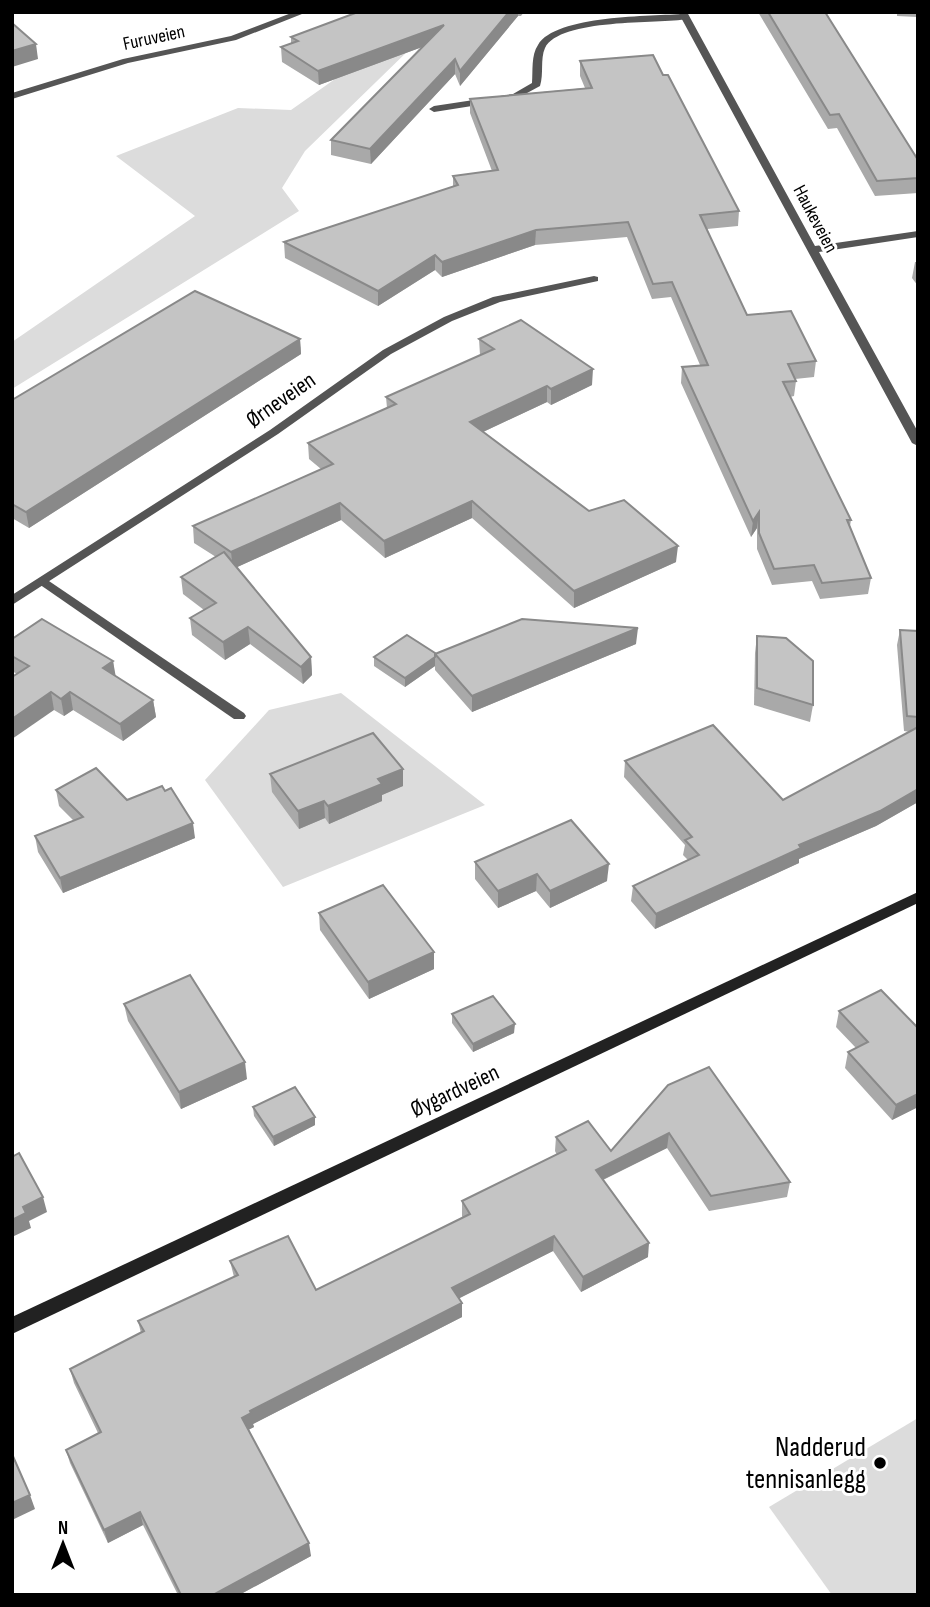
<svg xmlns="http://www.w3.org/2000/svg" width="930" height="1607" font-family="'Sofia Sans Condensed',sans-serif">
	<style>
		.green { fill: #dcdcdc }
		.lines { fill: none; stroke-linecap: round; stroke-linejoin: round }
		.lane { fill: #555; fill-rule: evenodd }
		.street { fill: #555; fill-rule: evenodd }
		.secondary { fill: #222; fill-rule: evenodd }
		.wall { fill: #a9a9a9 }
		.shaded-wall { fill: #898989 }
		.building { fill: #c4c4c4; stroke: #898989; stroke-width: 2 }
		.poi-dot { fill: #000; stroke: #fff; stroke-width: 2.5 }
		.labels { text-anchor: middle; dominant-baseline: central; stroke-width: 6; stroke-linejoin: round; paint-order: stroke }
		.far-street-label { font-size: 19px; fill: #000; stroke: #fff }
		.street-label { font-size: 23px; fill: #000; stroke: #fff }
		.near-poi-label { font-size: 28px; fill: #000; stroke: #fff; text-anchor: end }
	</style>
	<rect width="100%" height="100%" fill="#fff"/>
	<!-- green -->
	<g class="green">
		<polygon points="448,12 305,151 282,188 299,211 12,389 12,342 195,216 116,156 238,108 291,110 372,53"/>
		<polygon points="341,693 485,805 283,887 205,780 269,710"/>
		<polygon points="918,1418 918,1595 832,1595 769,1507"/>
	</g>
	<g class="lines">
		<!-- lane -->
		<g class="lane">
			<path d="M685,14l3,1v4c-30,5 -128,-1 -143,29 -5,11 -1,26 -5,38l-24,13 -82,13 -5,-3 5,-3 79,-12 19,-11c1,-12 -1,-28 6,-38 17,-30 114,-29 147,-31z"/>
			<polygon points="43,577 244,713 246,716 244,719 234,719 39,584 37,581"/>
		</g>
		<!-- street -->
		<g class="street">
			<polygon points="294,12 307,12 236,40 128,63 12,99 12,93 123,59 231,36"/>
			<polygon points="678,12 687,12 815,246 918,231 918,237 819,252 918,432 918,446 912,443"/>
			<polygon points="594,276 598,277 598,281 500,302 452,321 391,354 278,434 12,605 12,595 270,430 383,350 444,317 493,297"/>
		</g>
		<!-- secondary -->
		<polygon class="secondary" points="918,892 918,903 12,1334 12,1317"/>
	</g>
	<!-- wall -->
	<g class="wall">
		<polygon points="358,12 524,12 521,16 518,16 460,86 455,74 371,164 331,155 331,140 422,47 319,85 282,62 281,47 291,44 291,37"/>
		<polygon points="758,12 825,12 918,160 918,193 875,196 837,128 828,129"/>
		<polygon points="897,12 918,12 918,24 917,24 917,17 897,16"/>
		<polygon points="580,61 739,211 738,226 707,229 747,315 816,361 814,377 795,379 796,381 794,396 790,397 851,520 850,526 871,578 868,594 820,599 812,581 772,585 757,549 757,528 751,537 681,383 682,367 700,365 671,297 652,299 627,237 535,245 442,277 435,270 378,306 285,258 284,242 453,187 453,176 492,171 470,113 470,99 585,88 580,76"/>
		<polygon points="915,262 918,262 918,286 912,278"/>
		<polygon points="300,339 301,354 29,528 12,518 12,400"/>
		<polygon points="479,339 592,385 551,405 547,402 483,432 589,511 676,562 574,608 472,518 385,558 341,520 237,567 311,657 312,675 303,684 250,644 225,660 192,635 190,618 204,610 183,594 181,577 216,557 194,543 193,526 321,469 309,459 308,443 387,408 386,397 480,355"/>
		<polygon points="900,630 918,631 918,802 876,826 799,859 799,863 655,929 631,901 633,886 688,860 683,855 685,845 624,777 625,761 783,800 910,732 904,731 897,645"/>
		<polygon points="757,636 813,705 810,722 754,705 755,653"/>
		<polygon points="12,639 113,661 115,676 153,700 156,717 123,741 73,710 64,716 54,710 17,674 12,671"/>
		<polygon points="636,644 472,712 435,670 435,666 405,687 374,666 374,657"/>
		<polygon points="270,774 403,786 382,795 382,801 329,824 325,818 299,829 272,792"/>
		<polygon points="56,790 127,800 195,838 63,893 38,852 35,836 74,821 59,806"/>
		<polygon points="475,862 607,881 550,908 536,891 498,908 475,879"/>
		<polygon points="319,913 434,952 434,969 369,999 320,930"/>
		<polygon points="124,1004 247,1079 181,1109 128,1021"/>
		<polygon points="839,1011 918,1028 918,1107 892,1120 845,1068 848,1052 856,1048 836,1027"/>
		<polygon points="452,1014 514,1033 473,1052 452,1023"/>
		<polygon points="668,1085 790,1182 787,1197 709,1211 667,1148 603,1180 648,1257 581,1292 553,1251 459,1298 462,1303 462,1317 253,1424 254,1427 248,1430 311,1556 239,1595 178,1595 143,1525 108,1543 70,1463 66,1450 98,1433 74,1383 70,1369 141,1333 138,1321 234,1277 230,1261 316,1290 463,1218 462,1216 462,1201 557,1155 555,1151 556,1137 611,1151"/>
		<polygon points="253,1107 315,1125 274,1146 254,1116"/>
	</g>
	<!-- shaded-wall -->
	<g class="shaded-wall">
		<polygon points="509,12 518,12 518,16 460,86 460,71"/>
		<polygon points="444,25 444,39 319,85 318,71"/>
		<polygon points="36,44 38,59 12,67 12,51"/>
		<polygon points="455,59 455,74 371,164 370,149"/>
		<polygon points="536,230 535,245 442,277 442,262"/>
		<polygon points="435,255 435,270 378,306 378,291"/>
		<polygon points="300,339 301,354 29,528 26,512"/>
		<polygon points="593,369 592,385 551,405 551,389"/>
		<polygon points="547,386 547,402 470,438 470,422"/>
		<polygon points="472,501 472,518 385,558 384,541"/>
		<polygon points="340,503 341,520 233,569 231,552"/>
		<polygon points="759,512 757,528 751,537 753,521"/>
		<polygon points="678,546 676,562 574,608 574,591"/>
		<polygon points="248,627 250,644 225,660 223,642"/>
		<polygon points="638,628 636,644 472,712 472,696"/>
		<polygon points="311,657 312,675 303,684 301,667"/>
		<polygon points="435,657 435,666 405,687 405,678"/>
		<polygon points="113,661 116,678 103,668"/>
		<polygon points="51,692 54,710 12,739 12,719"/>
		<polygon points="70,692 73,710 64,716 61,699"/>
		<polygon points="153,700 156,717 123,741 120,724"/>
		<polygon points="403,769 403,786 382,795 382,801 329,824 328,806 378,779"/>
		<polygon points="918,789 918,802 876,826 799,859 799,863 655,929 656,914"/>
		<polygon points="324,801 325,818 299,829 298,811"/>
		<polygon points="193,823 195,838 63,893 60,878"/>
		<polygon points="609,864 607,881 550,908 550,891"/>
		<polygon points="537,874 536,891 498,908 498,891"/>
		<polygon points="434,952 434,969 369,999 368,982"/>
		<polygon points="515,1024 514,1033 473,1052 473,1044"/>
		<polygon points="245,1062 247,1079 181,1109 179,1092"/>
		<polygon points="918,1094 918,1107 892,1120 896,1105"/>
		<polygon points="315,1117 315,1125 274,1146 273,1137"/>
		<polygon points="669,1133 667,1148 594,1184 596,1170"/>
		<polygon points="43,1197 47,1212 29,1221 31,1228 12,1237 12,1220 23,1207"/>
		<polygon points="554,1236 553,1251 452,1302 452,1288"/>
		<polygon points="649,1243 648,1257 581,1292 583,1277"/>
		<polygon points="462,1303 462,1317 253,1424 254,1427 244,1432 242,1418 250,1411"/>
		<polygon points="30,1495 35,1509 12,1520 12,1503"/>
		<polygon points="140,1512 143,1525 108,1543 104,1530"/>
		<polygon points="309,1543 311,1556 239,1595 213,1595"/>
	</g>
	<!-- building -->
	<g class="building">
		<polygon points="358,12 509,12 460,71 455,59 370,149 331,140 444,25 318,71 281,47 298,41 291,37"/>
		<polygon points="768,12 825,12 918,160 918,178 877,181 839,114 830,115"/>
		<polygon points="12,23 36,44 12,51"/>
		<polygon points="653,55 663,75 668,75 739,211 700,215 747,315 791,311 816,361 788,364 796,381 783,382 851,520 847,520 871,578 822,583 814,565 774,569 759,533 759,512 753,521 682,367 708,365 672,282 653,284 628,222 536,230 442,262 435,255 378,291 284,242 458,185 453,176 498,170 470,99 592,88 580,61"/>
		<polygon points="195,291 300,339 26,512 12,504 12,400"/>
		<polygon points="521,320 593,369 551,389 547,386 470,422 589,511 624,500 678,546 574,591 472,501 384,541 340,503 231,552 193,526 333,464 308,443 396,404 386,397 494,349 479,339"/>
		<polygon points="224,552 311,657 301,667 248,627 223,642 190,618 216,603 181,577"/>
		<polygon points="42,619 113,661 103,668 153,700 120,724 70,692 61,699 51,692 12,719 12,677 29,666 12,656 12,639"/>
		<polygon points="522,619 638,628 472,696 435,654"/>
		<polygon points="900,630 918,631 918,717 907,716"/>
		<polygon points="407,635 435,653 435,657 405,678 374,657"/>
		<polygon points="757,636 786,638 813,661 813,705 757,688"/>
		<polygon points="713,725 783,800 918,727 918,789 880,811 799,845 801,848 656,914 633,886 699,855 685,840 692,837 625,761"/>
		<polygon points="373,733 403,769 378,779 382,784 328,806 324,801 298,811 270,774"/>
		<polygon points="96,768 127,800 162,786 165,791 171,788 193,823 60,878 35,836 83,817 56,790"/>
		<polygon points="571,820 609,864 550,891 537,874 498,891 475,862"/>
		<polygon points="383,885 434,952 368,982 319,913"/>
		<polygon points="190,975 245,1062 179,1092 124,1004"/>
		<polygon points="881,990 918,1028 918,1094 896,1105 848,1052 868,1042 839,1011"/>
		<polygon points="493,996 515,1024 473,1044 452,1014"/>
		<polygon points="709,1067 790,1182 711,1196 669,1133 596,1170 649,1243 583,1277 554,1236 452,1288 462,1303 250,1411 251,1413 242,1418 309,1543 213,1595 181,1595 140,1512 104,1530 66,1450 101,1432 70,1369 144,1331 138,1321 238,1275 230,1261 288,1236 316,1290 470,1214 462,1201 566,1150 556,1137 588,1121 611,1151 668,1085"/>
		<polygon points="295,1087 315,1117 273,1137 253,1107"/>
		<polygon points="19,1153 43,1197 23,1207 26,1213 12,1220 12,1157"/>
		<polygon points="12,1454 30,1495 12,1503"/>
	</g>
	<!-- markers -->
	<circle class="poi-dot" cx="880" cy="1463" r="7"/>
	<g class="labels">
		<!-- far-street labels -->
		<g class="far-street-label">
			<text transform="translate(154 38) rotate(-12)">Furuveien</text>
			<text transform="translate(815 219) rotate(62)">Haukeveien</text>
		</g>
		<!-- street labels -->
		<g class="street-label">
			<text transform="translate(281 400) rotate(-35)">Ørneveien</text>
			<text transform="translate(455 1091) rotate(-25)">Øygardveien</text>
		</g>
		<!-- near-poi labels -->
		<g class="near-poi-label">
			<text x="866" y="1447">Nadderud<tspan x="866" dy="32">tennisanlegg</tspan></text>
		</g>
	</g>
	<!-- border -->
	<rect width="930" height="1607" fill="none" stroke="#000000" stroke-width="28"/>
	<!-- north arrow -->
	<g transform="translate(63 1544)" stroke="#ffffff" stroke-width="5" paint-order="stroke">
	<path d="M0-5L12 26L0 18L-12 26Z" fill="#000000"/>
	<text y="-10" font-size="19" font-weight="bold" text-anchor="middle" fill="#000000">N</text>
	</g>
</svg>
